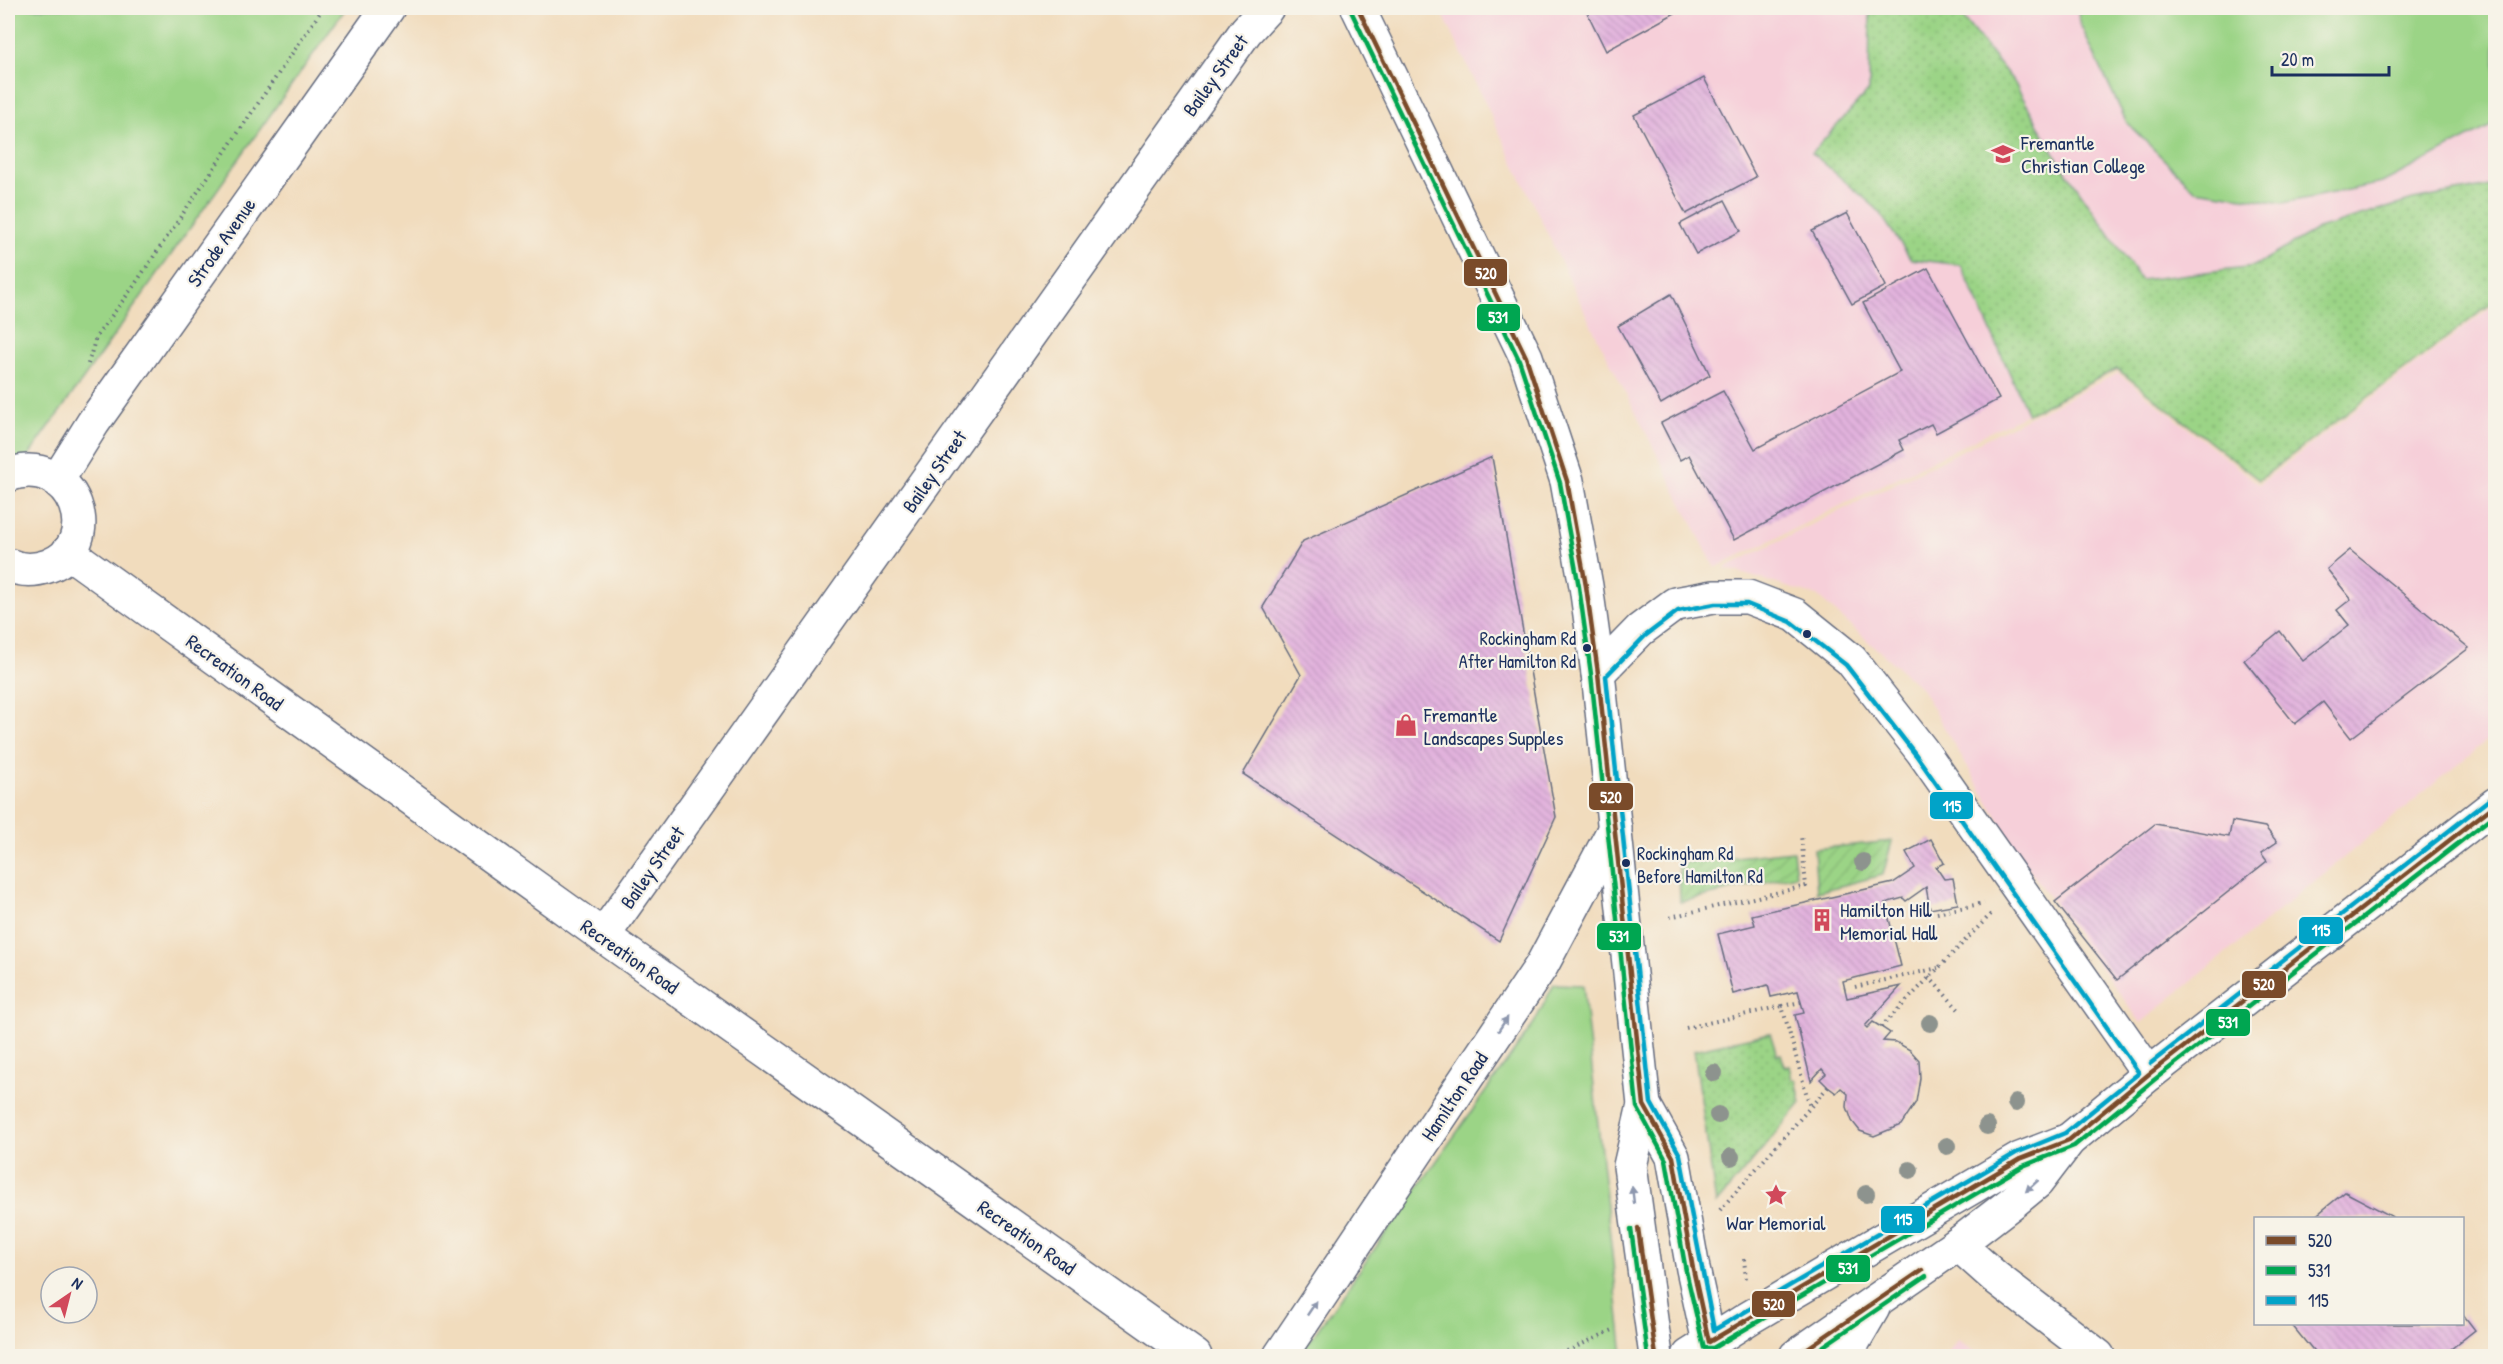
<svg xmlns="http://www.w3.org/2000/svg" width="2503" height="1364" font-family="'Patrick Hand',sans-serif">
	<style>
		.built { fill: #f6cfd9 }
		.grass { fill: url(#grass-dots); stroke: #5b8272; stroke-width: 1.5 }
		.park { fill: #9bd486; stroke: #5b8272; stroke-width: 1.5 }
		.garden { fill: url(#garden-furrows); stroke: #5b8272; stroke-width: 1.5 }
		.building { fill: url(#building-back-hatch) }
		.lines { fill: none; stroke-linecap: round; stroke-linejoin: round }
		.minor-casing { stroke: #666c7f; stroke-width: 36 }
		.major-casing { stroke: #666c7f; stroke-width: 36 }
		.path { stroke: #666c7f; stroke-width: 4; stroke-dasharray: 1.5 4.5; stroke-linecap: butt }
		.minor { stroke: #fff; stroke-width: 33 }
		.major { stroke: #fff; stroke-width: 33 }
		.bus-1-casing { stroke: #f7f3e8; stroke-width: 9 }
		.bus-2-casing { stroke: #f7f3e8; stroke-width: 9 }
		.bus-3-casing { stroke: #f7f3e8; stroke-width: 9 }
		.bus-1 { stroke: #7a4b2a; stroke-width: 4.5 }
		.bus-2 { stroke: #00a651; stroke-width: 4.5 }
		.bus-3 { stroke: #01a3c8; stroke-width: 4.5 }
		.tree { fill: #8d938e }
		.oneway { fill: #8d97ae }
		.bus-dot { fill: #1b2f5e; stroke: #f7f3e8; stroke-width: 2 }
		.labels { text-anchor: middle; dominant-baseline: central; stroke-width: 4.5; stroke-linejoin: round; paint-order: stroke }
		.bus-label { font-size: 18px; fill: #1b2f5e; stroke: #f7f3e8; text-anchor: end }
		.street-label { font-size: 20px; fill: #1b2f5e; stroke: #f7f3e8 }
		.poi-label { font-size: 20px; fill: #1b2f5e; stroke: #f7f3e8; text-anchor: start }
		.line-badge { stroke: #f7f3e8; stroke-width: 2 }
		.badge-label { font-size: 16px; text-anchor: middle; font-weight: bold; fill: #fff }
	</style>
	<defs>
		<pattern id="grass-dots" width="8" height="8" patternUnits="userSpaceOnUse" patternTransform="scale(1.5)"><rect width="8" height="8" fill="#9bd486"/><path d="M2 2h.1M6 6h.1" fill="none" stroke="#85b676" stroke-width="1.8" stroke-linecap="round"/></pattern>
		<pattern id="garden-furrows" width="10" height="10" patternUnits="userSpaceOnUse" patternTransform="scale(1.5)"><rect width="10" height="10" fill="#9bd486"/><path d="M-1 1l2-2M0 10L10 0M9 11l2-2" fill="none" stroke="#85b676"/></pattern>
		<pattern id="building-back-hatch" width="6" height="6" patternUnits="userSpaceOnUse" patternTransform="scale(1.5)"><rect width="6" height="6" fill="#e2b2dd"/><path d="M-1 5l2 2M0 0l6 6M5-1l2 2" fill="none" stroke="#c199c0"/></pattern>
	</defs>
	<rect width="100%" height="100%" fill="#f7f3e8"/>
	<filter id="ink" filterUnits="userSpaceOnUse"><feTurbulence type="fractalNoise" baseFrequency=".0167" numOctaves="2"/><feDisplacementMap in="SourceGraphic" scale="12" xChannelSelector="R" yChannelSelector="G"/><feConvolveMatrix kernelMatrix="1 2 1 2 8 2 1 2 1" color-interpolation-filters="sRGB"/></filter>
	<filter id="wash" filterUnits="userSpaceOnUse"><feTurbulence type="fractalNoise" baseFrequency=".008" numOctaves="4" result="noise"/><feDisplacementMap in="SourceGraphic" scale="24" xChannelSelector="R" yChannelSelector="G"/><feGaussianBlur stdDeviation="1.35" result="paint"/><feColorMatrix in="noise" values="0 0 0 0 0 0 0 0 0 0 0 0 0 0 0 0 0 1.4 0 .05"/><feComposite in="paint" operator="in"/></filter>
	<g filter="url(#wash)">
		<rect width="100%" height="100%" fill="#f1dcbd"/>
		<!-- built -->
		<g class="built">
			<polygon points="1440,8 2495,8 2495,301 2259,480 2117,369 1715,568 1592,327"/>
			<polygon points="2495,304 2495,734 2141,1023 2024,862 1920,687 1817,596 1724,568 2118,373 2259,484"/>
			<polygon points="1958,1340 1982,1356 1946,1356"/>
		</g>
		<!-- grass -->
		<g class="grass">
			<polygon points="1870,8 1955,8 2014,82 2057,158 2141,280 2254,266 2318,229 2413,200 2495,185 2495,301 2259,480 2117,369 2028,414 1961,265 1911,259 1877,209 1812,153 1869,90"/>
			<polygon points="1770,1033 1777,1055 1781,1054 1785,1067 1789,1066 1792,1080 1796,1079 1801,1103 1716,1204 1694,1050"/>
		</g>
		<!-- park -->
		<g class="park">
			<polygon points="8,8 346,8 10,482 8,480"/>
			<polygon points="2079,8 2495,8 2495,118 2489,127 2382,183 2283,203 2195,190 2127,123 2079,22"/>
			<polygon points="1554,984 1583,985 1623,1356 1299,1356 1534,1023"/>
		</g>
		<!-- garden -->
		<g class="garden">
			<polygon points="1892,841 1883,875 1817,892 1814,849"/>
			<polygon points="1793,851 1796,875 1680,902 1679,863"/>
		</g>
		<g id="blocks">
			<!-- building -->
			<g class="building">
				<polygon points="1585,8 1684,8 1606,51"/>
				<polygon points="1704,78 1756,177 1686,214 1634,115"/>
				<polygon points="1725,200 1741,231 1696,254 1680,224"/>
				<polygon points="1847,213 1886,286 1852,304 1812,231"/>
				<polygon points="1928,268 1999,399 1936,433 1931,424 1899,440 1904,450 1734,540 1689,455 1680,460 1661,423 1723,391 1755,449 1900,372 1863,303"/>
				<polygon points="1671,294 1710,375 1661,404 1618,326"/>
				<polygon points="1492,457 1556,817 1499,941 1243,774 1301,675 1263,607 1303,541"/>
				<polygon points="2350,550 2469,648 2351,738 2323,702 2295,724 2244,660 2280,631 2303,661 2349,625 2337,610 2351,599 2327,569"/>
				<polygon points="2232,821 2265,827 2277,842 2261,853 2267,861 2117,980 2055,902 2155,824 2229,837"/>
				<polygon points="1931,839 1944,863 1936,867 1944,879 1953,878 1958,904 1930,909 1926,887 1906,901 1903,898 1885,903 1901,966 1843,981 1847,998 1901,986 1865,1026 1867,1028 1873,1022 1881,1027 1890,1033 1883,1041 1896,1042 1910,1050 1919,1060 1920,1078 1916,1102 1901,1125 1874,1136 1860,1131 1852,1121 1847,1107 1848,1094 1841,1088 1836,1093 1828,1087 1820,1079 1826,1074 1822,1069 1811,1081 1795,1015 1804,1013 1798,991 1771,997 1768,985 1733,994 1718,934 1755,925 1752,915 1893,883 1915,868 1906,852"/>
				<polygon points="2345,1192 2391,1216 2393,1218 2313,1218"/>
				<polygon points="2462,1313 2475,1330 2442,1356 2317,1356 2291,1324 2462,1324"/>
			</g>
		</g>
	</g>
	<g filter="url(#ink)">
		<use href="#blocks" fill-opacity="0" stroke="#666c7f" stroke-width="1.5"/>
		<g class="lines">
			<!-- minor casing -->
			<g class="minor-casing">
				<g id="minor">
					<path d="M8,475c66,-24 99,70 40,91 -14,5 -26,5 -40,-1"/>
					<polyline points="58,479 93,423 388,8"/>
					<polyline points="68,552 603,936 1195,1356"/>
					<polyline points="1598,673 1640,630 1675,604 1714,597 1748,597 1795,615 1851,660 1922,751 2149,1074"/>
					<polyline points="603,936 1246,31 1267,8"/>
					<polyline points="1958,1244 1995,1277 2098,1356"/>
					<polyline points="1280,1356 1542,965 1615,828"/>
				</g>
			</g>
			<!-- major casing -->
			<g class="major-casing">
				<g id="major">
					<polyline points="1358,8 1526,357 1567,481 1586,586 1598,673 1644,1105 1630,1166 1656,1356"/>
					<polyline points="1644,1105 1673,1157 1693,1269 1712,1356"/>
					<polyline points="1689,1356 1749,1318 2020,1159 2069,1140"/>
					<polyline points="1796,1356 1958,1244 2014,1201 2037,1182 2069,1140 2149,1074 2496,804"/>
					<polyline points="1845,1356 1873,1308"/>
				</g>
			</g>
			<!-- path -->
			<g class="path">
				<polyline points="88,364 96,337 133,287 323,8"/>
				<polyline points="1937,913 1984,903"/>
				<polyline points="1670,917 1806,886 1801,835"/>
				<polyline points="1929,977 1960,1011"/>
				<polyline points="1855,987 1938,968"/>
				<polyline points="1801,1002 1782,1006 1810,1107"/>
				<polyline points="1881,1027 1993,912"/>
				<polyline points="1686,1028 1782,1006"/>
				<polyline points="1720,1210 1828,1087"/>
				<polyline points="1744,1259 1746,1279"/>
				<polyline points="1556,1356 1615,1329"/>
			</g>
			<!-- minor -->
			<use href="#minor" class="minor"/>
			<!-- major -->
			<use href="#major" class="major"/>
			<!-- bus-1 casing -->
			<g class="bus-1-casing">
				<g id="bus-1">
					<polyline points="1358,8 1526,357 1567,481 1586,586 1598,673 1644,1105 1673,1157 1693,1269 1709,1342 2020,1159 2069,1140 2149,1074 2496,804"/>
					<polyline points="1638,1228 1656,1356"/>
					<polyline points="1796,1356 1922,1270"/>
				</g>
			</g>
			<!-- bus-2 casing -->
			<g class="bus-2-casing">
				<g id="bus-2">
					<polyline points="1351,11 1519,360 1560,483 1579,587 1591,674 1637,1107 1666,1160 1686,1271 1704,1348 1713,1348 2023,1166 2074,1146 2154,1080 2496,814"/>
					<polyline points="1631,1229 1648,1356"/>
					<polyline points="1809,1356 1926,1276"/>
				</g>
			</g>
			<!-- bus-3 casing -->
			<g class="bus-3-casing">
				<g id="bus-3">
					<polygon points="1715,604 1747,604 1791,622 1846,665 1916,755 2139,1073 2065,1133 2016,1153 1714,1330 1680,1155 1651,1103 1606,676 1645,636 1678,611"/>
					<polyline points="2151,1063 2491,798"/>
				</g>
			</g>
			<!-- bus-1 -->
			<use href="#bus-1" class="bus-1"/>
			<!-- bus-2 -->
			<use href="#bus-2" class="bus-2"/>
			<!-- bus-3 -->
			<use href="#bus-3" class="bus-3"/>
		</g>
		<!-- trees -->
		<g class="tree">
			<circle cx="1863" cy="862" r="9"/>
			<circle cx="1930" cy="1023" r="9"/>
			<circle cx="1714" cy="1073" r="9"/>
			<circle cx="2016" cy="1103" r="9"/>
			<circle cx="1718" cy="1115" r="9"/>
			<circle cx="1987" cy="1126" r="9"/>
			<circle cx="1947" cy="1146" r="9"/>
			<circle cx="1731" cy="1157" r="9"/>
			<circle cx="1910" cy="1170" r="9"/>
			<circle cx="1866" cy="1194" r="9"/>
		</g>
		<!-- one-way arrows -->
		<defs><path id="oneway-solid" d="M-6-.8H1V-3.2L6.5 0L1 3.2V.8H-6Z" transform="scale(1.5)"/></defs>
		<g class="oneway">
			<use href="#oneway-solid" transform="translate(1503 1024) rotate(-56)"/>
			<use href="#oneway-solid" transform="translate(2032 1186) rotate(138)"/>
			<use href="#oneway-solid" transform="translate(1633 1195) rotate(-97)"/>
			<use href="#oneway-solid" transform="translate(1312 1308) rotate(-56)"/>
		</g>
	</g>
	<!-- icons -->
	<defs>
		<g id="school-bare" transform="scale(1.8)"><path d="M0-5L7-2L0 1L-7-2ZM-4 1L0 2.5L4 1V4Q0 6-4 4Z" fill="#d1495b" stroke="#f7f3e8" stroke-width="2.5" paint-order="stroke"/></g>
		<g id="shop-bare" transform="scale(1.8)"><path d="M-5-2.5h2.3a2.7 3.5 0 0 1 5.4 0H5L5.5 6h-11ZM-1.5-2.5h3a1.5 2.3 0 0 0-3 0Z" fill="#d1495b" stroke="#f7f3e8" stroke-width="2.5" paint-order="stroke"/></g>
		<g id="building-bare" transform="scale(1.8)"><path d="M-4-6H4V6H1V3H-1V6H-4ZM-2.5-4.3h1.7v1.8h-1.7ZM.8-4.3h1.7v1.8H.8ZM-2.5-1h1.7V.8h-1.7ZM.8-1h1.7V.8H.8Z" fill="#d1495b" stroke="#f7f3e8" stroke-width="2.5" paint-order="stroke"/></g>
		<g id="sight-bare" transform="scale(1.8)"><path d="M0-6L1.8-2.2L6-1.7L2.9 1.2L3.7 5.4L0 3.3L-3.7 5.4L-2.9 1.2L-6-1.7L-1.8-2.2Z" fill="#d1495b" stroke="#f7f3e8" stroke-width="2.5" paint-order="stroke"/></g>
	</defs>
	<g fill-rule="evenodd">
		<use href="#school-bare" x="2003" y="154"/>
		<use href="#shop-bare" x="1406" y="725"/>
		<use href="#building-bare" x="1822" y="920"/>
		<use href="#sight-bare" x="1776" y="1195"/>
	</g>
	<!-- markers -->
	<g class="bus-dot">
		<circle cx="1807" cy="634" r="5"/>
		<circle cx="1587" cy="648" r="5"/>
		<circle cx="1626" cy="863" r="5"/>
	</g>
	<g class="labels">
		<!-- bus labels -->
		<g class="bus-label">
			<text x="1576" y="638">Rockingham Rd<tspan x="1576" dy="23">After Hamilton Rd</tspan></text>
			<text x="1637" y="853" text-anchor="start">Rockingham Rd<tspan x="1637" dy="23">Before Hamilton Rd</tspan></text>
		</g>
		<!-- street labels -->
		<g class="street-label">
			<text transform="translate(1215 75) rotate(-54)">Bailey Street</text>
			<text transform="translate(221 242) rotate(-55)">Strode Avenue</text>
			<text transform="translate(934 471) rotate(-55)">Bailey Street</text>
			<text transform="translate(235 672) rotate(36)">Recreation Road</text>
			<text transform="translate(652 867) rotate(-55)">Bailey Street</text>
			<text transform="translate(630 956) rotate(35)">Recreation Road</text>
			<text transform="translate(1454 1096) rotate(-56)">Hamilton Road</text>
			<text transform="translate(1027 1237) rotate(35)">Recreation Road</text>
		</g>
		<!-- poi labels -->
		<g class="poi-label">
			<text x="2021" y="142">Fremantle<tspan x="2021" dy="23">Christian College</tspan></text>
			<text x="1424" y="714">Fremantle<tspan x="1424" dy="23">Landscapes Supples</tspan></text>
			<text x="1840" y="909">Hamilton Hill<tspan x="1840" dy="23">Memorial Hall</tspan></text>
			<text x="1776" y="1222" text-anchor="middle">War Memorial</text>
		</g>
	</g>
	<g class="line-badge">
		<rect x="1463" y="258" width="45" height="29" rx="6" fill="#7a4b2a"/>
		<rect x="1476" y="303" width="45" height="29" rx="6" fill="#00a651"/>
		<rect x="1588" y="782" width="46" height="29" rx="6" fill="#7a4b2a"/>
		<rect x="1929" y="791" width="45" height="29" rx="6" fill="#01a3c8"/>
		<rect x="2298" y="916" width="46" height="29" rx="6" fill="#01a3c8"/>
		<rect x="1596" y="922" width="46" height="29" rx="6" fill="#00a651"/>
		<rect x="2241" y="970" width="46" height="29" rx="6" fill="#7a4b2a"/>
		<rect x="2205" y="1008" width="46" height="29" rx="6" fill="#00a651"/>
		<rect x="1880" y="1205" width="46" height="29" rx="6" fill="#01a3c8"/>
		<rect x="1825" y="1254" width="46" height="29" rx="6" fill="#00a651"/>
		<rect x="1751" y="1290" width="45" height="28" rx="6" fill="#7a4b2a"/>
	</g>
	<g class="badge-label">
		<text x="1486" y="279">520</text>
		<text x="1498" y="323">531</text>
		<text x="1611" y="803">520</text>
		<text x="1952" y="812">115</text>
		<text x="2321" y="936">115</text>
		<text x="1619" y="942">531</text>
		<text x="2264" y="990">520</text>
		<text x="2228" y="1028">531</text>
		<text x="1903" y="1225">115</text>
		<text x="1848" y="1274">531</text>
		<text x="1774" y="1310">520</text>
	</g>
	<!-- margin -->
	<rect width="2503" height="1364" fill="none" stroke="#f7f3e8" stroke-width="30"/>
	<!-- legend -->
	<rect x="2254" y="1217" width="210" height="108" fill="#f7f3e8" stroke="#9fa5b1" stroke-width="1.5"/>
	<rect x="2266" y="1236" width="30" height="9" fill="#7a4b2a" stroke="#9fa5b1" stroke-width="1.5"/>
	<text x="2308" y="1247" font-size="18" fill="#1b2f5e">520</text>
	<rect x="2266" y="1266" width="30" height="9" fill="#00a651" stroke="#9fa5b1" stroke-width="1.5"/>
	<text x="2308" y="1277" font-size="18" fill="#1b2f5e">531</text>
	<rect x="2266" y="1296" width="30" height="9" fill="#01a3c8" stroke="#9fa5b1" stroke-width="1.5"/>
	<text x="2308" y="1307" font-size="18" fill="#1b2f5e">115</text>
	<!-- north arrow -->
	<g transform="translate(69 1295) rotate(35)"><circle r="28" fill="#f7f3e8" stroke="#9fa5b1" stroke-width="1.5"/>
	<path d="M0-4.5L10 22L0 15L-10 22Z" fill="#d1495b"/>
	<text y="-9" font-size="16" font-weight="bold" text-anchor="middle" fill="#1b2f5e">N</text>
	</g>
	<!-- scale -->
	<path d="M2272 66v9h117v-9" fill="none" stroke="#1b2f5e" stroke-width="3"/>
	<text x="2281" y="66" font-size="18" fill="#1b2f5e" stroke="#f7f3e8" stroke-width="4.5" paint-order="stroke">20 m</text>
</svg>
